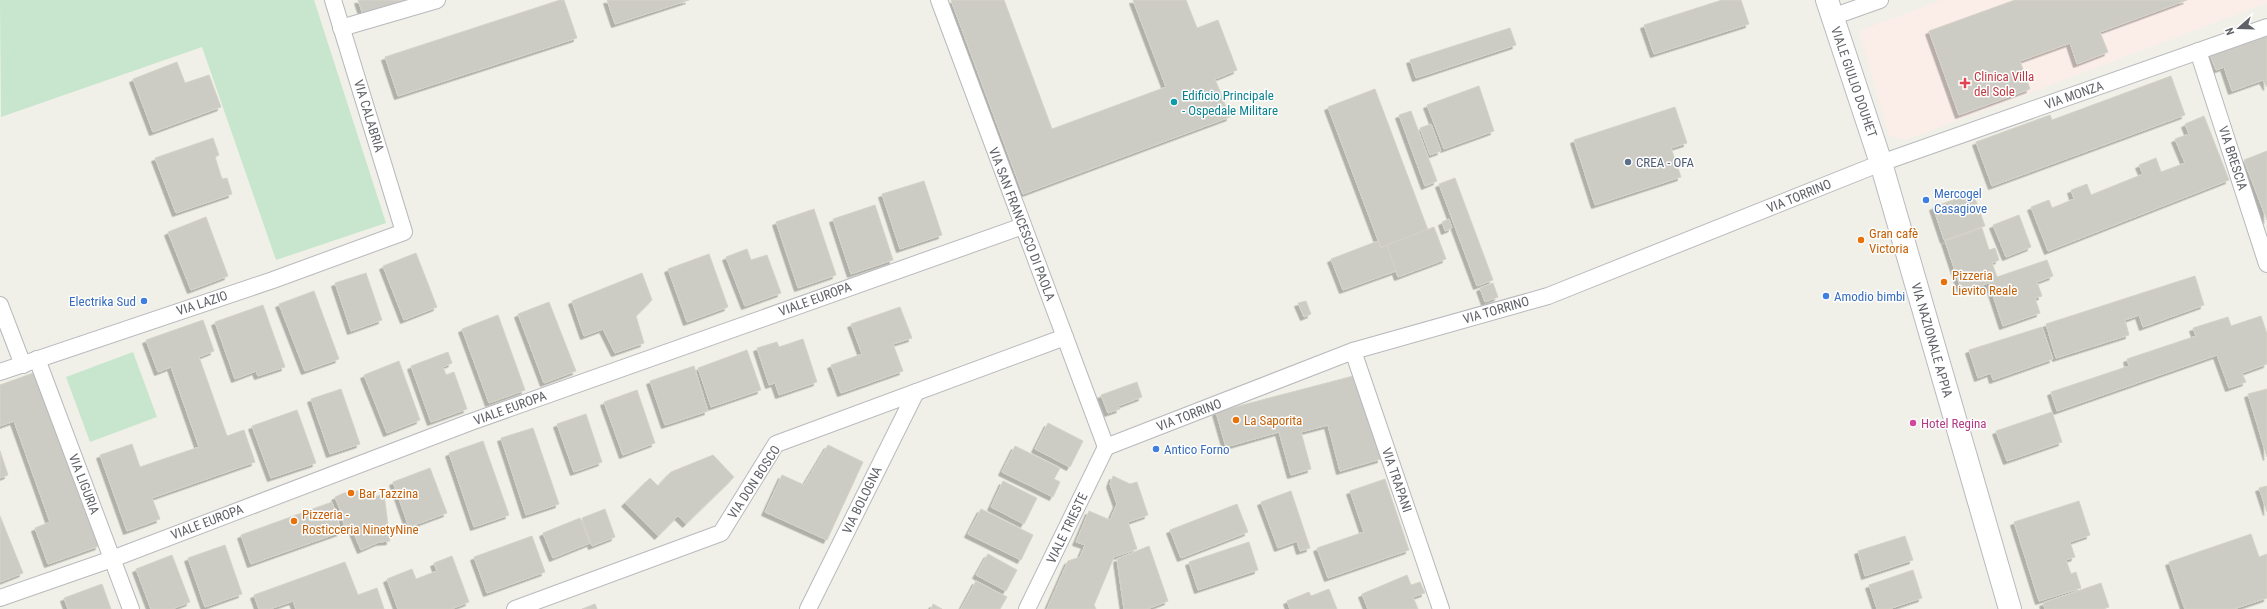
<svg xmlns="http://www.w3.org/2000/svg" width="2267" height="609" font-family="'Roboto Condensed',sans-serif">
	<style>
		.medical { fill: #fbede7 }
		.green { fill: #c7e6cd }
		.building { fill: #cccbc4; stroke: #d5d3c7; filter: url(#shadow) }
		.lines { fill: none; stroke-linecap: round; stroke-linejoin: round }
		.street-casing { stroke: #b8b9bd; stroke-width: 18 }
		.secondary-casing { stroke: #b9bac0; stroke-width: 24 }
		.street { stroke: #fff; stroke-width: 16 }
		.secondary { stroke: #fff; stroke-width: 22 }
		.health-dot { fill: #e0444e; stroke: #fff; stroke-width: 1.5 }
		.culture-dot { fill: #0f9aa8; stroke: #fff; stroke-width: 1.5 }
		.service-dot { fill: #5c6f8a; stroke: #fff; stroke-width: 1.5 }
		.shop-dot { fill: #3f7fe0; stroke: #fff; stroke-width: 1.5 }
		.food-dot { fill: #e8710a; stroke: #fff; stroke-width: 1.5 }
		.hotel-dot { fill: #d1479c; stroke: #fff; stroke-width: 1.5 }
		.labels { text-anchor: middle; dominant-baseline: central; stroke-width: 3; stroke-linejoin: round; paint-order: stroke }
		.health-label { font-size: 13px; fill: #be3a42; stroke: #fff; text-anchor: start }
		.street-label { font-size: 13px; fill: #5f6167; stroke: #fff }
		.culture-label { font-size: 13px; fill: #0d838f; stroke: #fff; text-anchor: start }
		.service-label { font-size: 13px; fill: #4e5e75; stroke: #fff; text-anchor: start }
		.shop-label { font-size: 13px; fill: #366cbe; stroke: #fff; text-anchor: start }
		.food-label { font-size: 13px; fill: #c56008; stroke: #fff; text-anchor: start }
		.hotel-label { font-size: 13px; fill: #b23c85; stroke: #fff; text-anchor: start }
	</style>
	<defs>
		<filter id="shadow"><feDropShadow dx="-3.5" dy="3.5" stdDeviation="0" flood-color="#0004"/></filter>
	</defs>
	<rect width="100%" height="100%" fill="#f0f0e8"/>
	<!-- medical -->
	<polygon class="medical" points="1941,0 2267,0 2267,3 1905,140 1889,135 1859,31"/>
	<!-- green -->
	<g class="green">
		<polygon points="0,0 314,0 386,223 276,260 202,47 1,117"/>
		<polygon points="133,352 157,417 90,442 66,377"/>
	</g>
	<!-- building -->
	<g class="building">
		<polygon points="358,0 420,0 364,18"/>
		<polygon points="560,0 564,0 577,38 398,96 385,57"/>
		<polygon points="607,0 689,0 615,24"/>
		<polygon points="951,0 1004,0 1052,129 1166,87 1133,0 1186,0 1197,28 1218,20 1237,70 1215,79 1230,117 1023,194"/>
		<polygon points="1722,0 1741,0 1749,24 1654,54 1644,25"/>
		<polygon points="2015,0 2187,0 2100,32 2108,52 2077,64 2070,43 2020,61 2030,89 1959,115 1929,31"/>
		<polygon points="1510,28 1516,45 1416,78 1410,60"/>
		<polygon points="2267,32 2267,87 2263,80 2232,91 2224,67 2216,70 2209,52"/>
		<polygon points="177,62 185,83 209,75 221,107 153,132 133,79"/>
		<polygon points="2171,76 2185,115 1992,186 1976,142 2050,115 2052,120"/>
		<polygon points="1479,86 1494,131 1444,149 1427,105"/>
		<polygon points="1375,89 1428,230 1381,248 1328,107"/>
		<polygon points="1675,107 1687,143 1671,148 1681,177 1595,205 1574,140"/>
		<polygon points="1411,111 1437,181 1425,186 1399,115"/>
		<polygon points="2204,116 2229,180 2048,251 2031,207 2049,200 2052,208 2074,199 2071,190 2087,184 2091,195 2143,174 2139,165 2156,158 2161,172 2185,163 2175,139 2189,134 2185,124"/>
		<polygon points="1431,124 1441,151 1430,155 1420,128"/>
		<polygon points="213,138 219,155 215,157 222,179 227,178 232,194 176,213 155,158"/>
		<polygon points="2267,151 2267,220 2244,160"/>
		<polygon points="1455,178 1493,280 1477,286 1439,184"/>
		<polygon points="924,181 942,235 900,249 882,194"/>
		<polygon points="1973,193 1985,226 1944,240 1933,207"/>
		<polygon points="875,205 893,260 851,274 833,219"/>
		<polygon points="814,209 836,275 798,288 776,222"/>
		<polygon points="2019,215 2031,247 2006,257 1993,225"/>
		<polygon points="206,217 228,276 191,290 168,232"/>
		<polygon points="1449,219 1452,228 1445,231 1442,222"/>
		<polygon points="1434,227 1446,259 1398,277 1387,245"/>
		<polygon points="1982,228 1989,250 1995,248 1999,260 1992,263 1997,277 2047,260 2053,276 2037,282 2042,296 2035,298 2040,313 2003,326 1989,283 1962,292 1945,241"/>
		<polygon points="1378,241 1381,248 1387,245 1396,271 1343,290 1331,259"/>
		<polygon points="747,249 751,260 767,255 781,293 745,306 726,257"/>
		<polygon points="416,253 437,307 404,320 383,266"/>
		<polygon points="709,254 728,307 687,322 668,269"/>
		<polygon points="366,273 382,320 351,331 335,283"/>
		<polygon points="642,273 652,300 636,316 644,343 615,353 603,329 584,336 572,301"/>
		<polygon points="2195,276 2204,305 2143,327 2139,315 2125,320 2129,335 2056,358 2046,324"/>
		<polygon points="1493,283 1498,297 1485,302 1480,288"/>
		<polygon points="314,291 339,359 305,371 279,304"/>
		<polygon points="1306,301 1311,314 1304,317 1298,303"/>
		<polygon points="549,302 576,371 544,383 518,314"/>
		<polygon points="263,305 285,367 258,376 256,371 235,379 215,322"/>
		<polygon points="900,307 912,338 893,344 903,371 841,393 831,365 862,354 851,324"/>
		<polygon points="498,315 525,390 489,403 462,329"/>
		<polygon points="2261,316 2267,334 2267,364 2242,373 2246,382 2229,388 2217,355 2057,411 2051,392 2129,366 2127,359 2196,336 2193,328 2228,317 2231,326"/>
		<polygon points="203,320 214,351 199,357 227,436 244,430 255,462 152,498 160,519 127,531 100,455 132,444 140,467 199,447 171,367 158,372 146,340"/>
		<polygon points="2042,327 2053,359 1993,380 1991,373 1978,378 1969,350"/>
		<polygon points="803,339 817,382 779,395 775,383 769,385 757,348 777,342 779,347"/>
		<polygon points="747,350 761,390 711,407 698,368"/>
		<polygon points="448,352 452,363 443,367 446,375 454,372 467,409 431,422 411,366"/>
		<polygon points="399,361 420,420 387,433 364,375"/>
		<polygon points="694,366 708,411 665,425 650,381"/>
		<polygon points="36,372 99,546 48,564 35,528 50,522 14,421 0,426 0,385"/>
		<polygon points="1357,375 1381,459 1340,471 1328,425 1301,432 1311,469 1291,475 1279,432 1226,447 1216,412"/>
		<polygon points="1137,382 1142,397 1118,406 1120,409 1108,413 1101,395"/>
		<polygon points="341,389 360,444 330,454 311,399"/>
		<polygon points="2267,389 2267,457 2248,394"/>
		<polygon points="637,390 655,443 623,455 604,402"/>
		<polygon points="297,410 316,463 271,478 252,426"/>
		<polygon points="2052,412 2062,442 2007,461 1996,431"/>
		<polygon points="586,414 602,462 574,472 557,424"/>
		<polygon points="1048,423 1083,441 1070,467 1035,449"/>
		<polygon points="533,428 559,504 526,515 501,438"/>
		<polygon points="483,441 509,515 474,527 449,453"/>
		<polygon points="828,445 863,462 827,540 765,512 782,475 804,485"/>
		<polygon points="1015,446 1060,468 1054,479 1060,482 1053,497 1002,472"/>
		<polygon points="0,451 8,475 0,478"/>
		<polygon points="713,455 734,477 686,524 678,516 658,536 625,503 650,478 658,486 671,472"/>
		<polygon points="430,468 447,513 409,527 393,482"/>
		<polygon points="1113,476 1130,484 1137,482 1148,515 1128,522 1137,549 1114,557 1094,605 1096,609 1047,609 1068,561 1080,557 1085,545 1076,542 1089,511 1110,520 1117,504 1110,484"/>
		<polygon points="1385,479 1409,550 1328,578 1317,548 1364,532 1350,491"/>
		<polygon points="1003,481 1037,498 1024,524 991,507"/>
		<polygon points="2267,486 2267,512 2259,488"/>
		<polygon points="364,490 368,499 384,494 390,541 379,542 361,550 350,524 344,525 342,514 335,497 344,493"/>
		<polygon points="1291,491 1310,548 1300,551 1297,541 1278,548 1261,502"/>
		<polygon points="2079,501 2090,535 2070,542 2075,557 2066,560 2071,574 2076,572 2081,588 2039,601 2014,522"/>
		<polygon points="332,502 341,532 251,564 241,535"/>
		<polygon points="1237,504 1248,532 1181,558 1170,530"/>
		<polygon points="605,509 615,537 592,546 582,518"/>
		<polygon points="981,509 1033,535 1021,560 968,534"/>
		<polygon points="0,516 23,573 0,582"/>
		<polygon points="580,518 590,543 553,558 543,533"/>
		<polygon points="2251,534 2259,557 2267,554 2267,598 2234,609 2185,609 2169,562"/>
		<polygon points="532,536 545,572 487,593 474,557"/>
		<polygon points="1905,536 1913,560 1865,576 1858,551"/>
		<polygon points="1249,542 1258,570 1198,590 1189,562"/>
		<polygon points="225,545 242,594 205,607 188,558"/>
		<polygon points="1149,546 1168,601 1147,609 1124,609 1117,559"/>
		<polygon points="988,554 1017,570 1006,591 976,575"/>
		<polygon points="172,555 190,602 172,609 151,609 136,569"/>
		<polygon points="452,556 469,602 451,609 398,609 387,579 412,569 416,579 437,571 434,563"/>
		<polygon points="345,562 358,595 377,588 384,609 296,609 293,601 270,609 259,609 254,595"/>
		<polygon points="1913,570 1922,598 1889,609 1877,609 1869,585"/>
		<polygon points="1407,575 1411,585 1420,582 1425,593 1413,597 1418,609 1368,609 1362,594"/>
		<polygon points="976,581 1007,597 1000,609 961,609"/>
		<polygon points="2101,583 2109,607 2103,609 2045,609 2043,603"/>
		<polygon points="102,584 111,609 68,609 64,598"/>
		<polygon points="1329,589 1337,609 1290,609 1287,601 1309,592 1311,596"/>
		<polygon points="595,604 597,609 582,609"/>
		<polygon points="933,604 942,609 931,609"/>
	</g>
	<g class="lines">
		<!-- street casing -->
		<g class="street-casing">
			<g id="street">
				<polyline points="939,0 1106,447"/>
				<polyline points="1832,17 1880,0"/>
				<polyline points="341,28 437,0"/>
				<polyline points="2198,51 2267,264"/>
				<polyline points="0,305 23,365"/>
				<polyline points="1353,351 1441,609"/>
				<polyline points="37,359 131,609"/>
				<polyline points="0,372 273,280 404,232 333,0"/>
				<polyline points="1106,447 1353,351 1548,296 1881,163 2267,27"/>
				<polyline points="0,598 112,559 468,423 1023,226"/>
				<polyline points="515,609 721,533 776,444 1065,337"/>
				<polyline points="808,609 916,392"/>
				<polyline points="1027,609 1106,447"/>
			</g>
		</g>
		<!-- secondary casing -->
		<g class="secondary-casing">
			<polyline id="secondary" points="1827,0 1881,163 2010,609"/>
		</g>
		<!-- street -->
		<use href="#street" class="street"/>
		<!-- secondary -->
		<use href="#secondary" class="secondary"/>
	</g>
	<!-- markers -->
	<path class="health-dot" d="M1963 77h4v4h4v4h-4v4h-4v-4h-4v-4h4z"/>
	<circle class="culture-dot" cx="1174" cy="102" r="4"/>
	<circle class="service-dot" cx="1628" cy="162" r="4"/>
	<g class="shop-dot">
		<circle cx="1926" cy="200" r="4"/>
		<circle cx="1826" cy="296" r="4"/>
		<circle cx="144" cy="301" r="4"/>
		<circle cx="1156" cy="449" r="4"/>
	</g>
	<g class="food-dot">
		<circle cx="1861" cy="240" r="4"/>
		<circle cx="1944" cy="282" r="4"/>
		<circle cx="1236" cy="420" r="4"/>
		<circle cx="351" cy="493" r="4"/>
		<circle cx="294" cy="521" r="4"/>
	</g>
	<circle class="hotel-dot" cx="1913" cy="423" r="4"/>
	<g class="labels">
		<!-- health labels -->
		<g class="health-label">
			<text x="1974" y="76">Clinica Villa<tspan x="1974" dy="15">del Sole</tspan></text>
		</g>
		<!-- street labels -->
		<g class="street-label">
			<text transform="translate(1854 82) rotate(71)">VIALE GIULIO DOUHET</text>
			<text transform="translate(2074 95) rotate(-19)">VIA MONZA</text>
			<text transform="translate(369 116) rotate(73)">VIA CALABRIA</text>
			<text transform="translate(2233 158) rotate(72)">VIA BRESCIA</text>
			<text transform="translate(1799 196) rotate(-22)">VIA TORRINO</text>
			<text transform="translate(1022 224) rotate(69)">VIA SAN FRANCESCO DI PAOLA</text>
			<text transform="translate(815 299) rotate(-20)">VIALE EUROPA</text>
			<text transform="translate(202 303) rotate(-18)">VIA LAZIO</text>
			<text transform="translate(1496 310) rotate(-16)">VIA TORRINO</text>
			<text transform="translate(1932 340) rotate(74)">VIA NAZIONALE APPIA</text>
			<text transform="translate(510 408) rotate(-20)">VIALE EUROPA</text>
			<text transform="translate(1189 415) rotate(-21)">VIA TORRINO</text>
			<text transform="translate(1397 480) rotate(71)">VIA TRAPANI</text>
			<text transform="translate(754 482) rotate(-57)">VIA DON BOSCO</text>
			<text transform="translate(84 484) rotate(69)">VIA LIGURIA</text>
			<text transform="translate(862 500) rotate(-64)">VIA BOLOGNA</text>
			<text transform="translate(207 522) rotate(-21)">VIALE EUROPA</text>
			<text transform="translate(1067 528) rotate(-64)">VIALE TRIESTE</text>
		</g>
		<!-- culture labels -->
		<g class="culture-label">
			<text x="1182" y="95">Edificio Principale<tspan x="1182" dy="15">- Ospedale Militare</tspan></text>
		</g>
		<!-- service labels -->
		<g class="service-label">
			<text x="1636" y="162">CREA - OFA</text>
		</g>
		<!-- shop labels -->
		<g class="shop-label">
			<text x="1934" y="193">Mercogel<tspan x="1934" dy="15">Casagiove</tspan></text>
			<text x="1834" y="296">Amodio bimbi</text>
			<text x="136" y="301" text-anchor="end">Electrika Sud</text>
			<text x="1164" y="449">Antico Forno</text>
		</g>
		<!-- food labels -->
		<g class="food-label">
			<text x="1869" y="233">Gran cafè<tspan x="1869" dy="15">Victoria</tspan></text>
			<text x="1952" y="275">Pizzeria<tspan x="1952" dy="15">Lievito Reale</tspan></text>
			<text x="1244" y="420">La Saporita</text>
			<text x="359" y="493">Bar Tazzina</text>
			<text x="302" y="514">Pizzeria -<tspan x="302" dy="15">Rosticceria NinetyNine</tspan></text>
		</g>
		<!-- hotel labels -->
		<g class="hotel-label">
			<text x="1921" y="423">Hotel Regina</text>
		</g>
	</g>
	<!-- north arrow -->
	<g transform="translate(2239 28) rotate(250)" stroke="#ffffff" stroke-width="3" paint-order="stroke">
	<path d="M0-3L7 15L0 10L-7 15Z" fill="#5f6167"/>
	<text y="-6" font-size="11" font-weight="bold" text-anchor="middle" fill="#5f6167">N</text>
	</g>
</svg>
